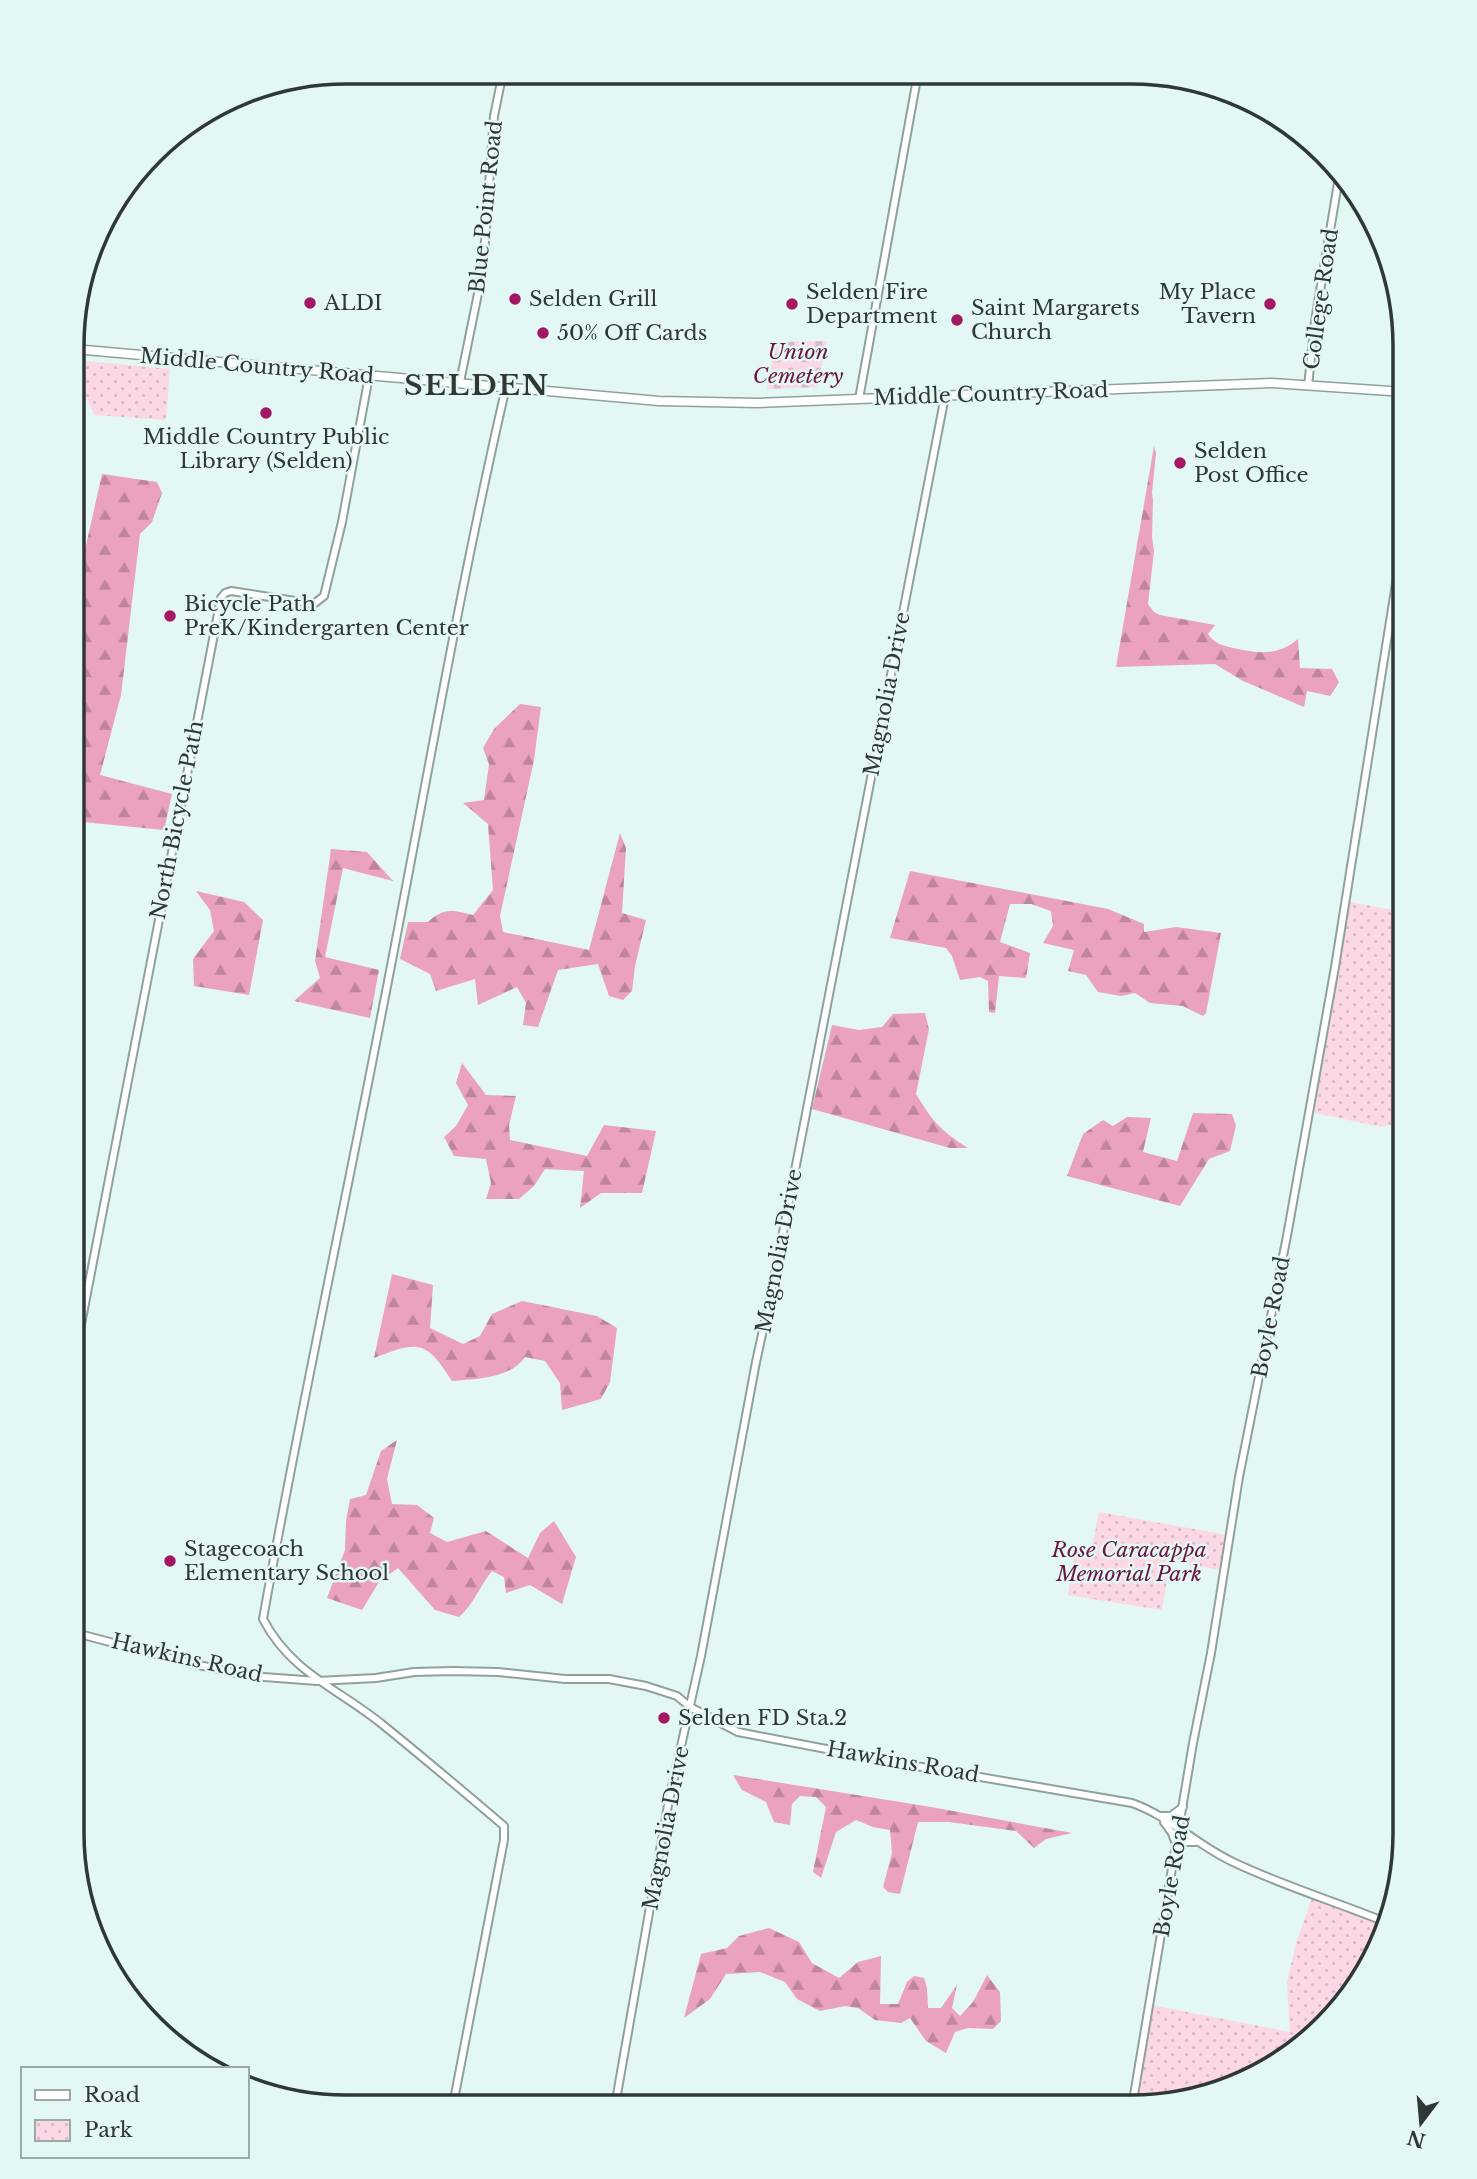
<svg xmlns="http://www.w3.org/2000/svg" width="1477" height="2179" font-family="'Libre Baskerville',serif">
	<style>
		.forest { fill: url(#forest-firs) }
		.cemetery { fill: url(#cemetery-stones) }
		.park { fill: url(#park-dots) }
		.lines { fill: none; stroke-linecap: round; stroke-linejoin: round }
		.minor-casing { stroke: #8fa19f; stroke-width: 10 }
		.major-casing { stroke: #8fa19f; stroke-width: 11 }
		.minor { stroke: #fff; stroke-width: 6 }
		.major { stroke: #fff; stroke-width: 8 }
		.poi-dot { fill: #a21862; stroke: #e3f7f5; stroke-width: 2.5 }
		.labels { text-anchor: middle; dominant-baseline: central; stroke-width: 5; stroke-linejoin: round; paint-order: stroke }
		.street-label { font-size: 21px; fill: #303737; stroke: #e3f7f5 }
		.poi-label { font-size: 21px; fill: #303737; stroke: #e3f7f5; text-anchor: start }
		.park-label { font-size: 21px; font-style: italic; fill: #691740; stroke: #e3f7f5 }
		.district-label { font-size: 28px; font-weight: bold; letter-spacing: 2px; fill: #303737; stroke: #e3f7f5 }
		.rim { fill: none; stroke: #303737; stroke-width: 3.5 }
	</style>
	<defs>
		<pattern id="forest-firs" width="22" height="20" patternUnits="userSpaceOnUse" patternTransform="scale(1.75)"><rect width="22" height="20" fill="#eaa2be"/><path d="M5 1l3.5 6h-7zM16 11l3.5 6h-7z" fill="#be859b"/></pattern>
		<pattern id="cemetery-stones" width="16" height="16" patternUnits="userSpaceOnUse" patternTransform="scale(1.75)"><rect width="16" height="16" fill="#fcd7e4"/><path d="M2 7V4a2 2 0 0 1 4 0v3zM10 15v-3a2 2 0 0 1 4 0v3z" fill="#d8b9c4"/></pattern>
		<pattern id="park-dots" width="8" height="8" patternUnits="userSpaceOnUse" patternTransform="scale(1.75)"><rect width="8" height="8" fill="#fcd7e4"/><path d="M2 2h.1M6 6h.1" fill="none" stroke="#d8b9c4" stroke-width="1.8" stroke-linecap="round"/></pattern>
	</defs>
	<rect width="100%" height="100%" fill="#e3f7f5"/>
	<!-- forest -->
	<g class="forest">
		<path d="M1154,446l2,7 -4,40 1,7 -1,37 2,14 -6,53 6,8 6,3 55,10 -7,9c7,11 17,12 30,15 23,5 41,6 60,-10l2,29 32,1 7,13 -9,14 -23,-5 -3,16 -61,-26 -28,-17 -99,3z"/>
		<polygon points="102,474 157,482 162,493 152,522 140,534 121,695 100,775 172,794 164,830 73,821 74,581 78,581"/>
		<path d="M520,704l21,3 -7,53 -34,156 3,16 86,18 31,-117 6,15 -4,65 24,7 -11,46 -3,25 -9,9 -14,-4 -11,-32 -40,6 -20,57 -15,-2 3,-22 -9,-16 -39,18 -3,-26 -39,12 -6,-17 -30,-15 8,-37h20c16,-15 25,-12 45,-7l20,-25 -5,-66 -25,-21 21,-3 5,-36 -6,-16 11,-19z"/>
		<polygon points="331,849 367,852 393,881 343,868 325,957 379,970 370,1018 294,1001 320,978 315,961"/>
		<polygon points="910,871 1108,909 1144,924 1144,932 1176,927 1221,933 1206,1013 1203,1016 1183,1006 1150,1003 1135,993 1121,996 1098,992 1086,975 1068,971 1074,950 1043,943 1053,926 1051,911 1031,904 1010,904 1000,942 1030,953 1026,978 999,976 995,1013 989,1012 988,981 980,977 960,980 952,956 946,948 890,938"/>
		<polygon points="196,891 244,902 263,920 249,995 194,986 193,959 214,931 210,910"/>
		<path d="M925,1013l4,16 -13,65c17,28 24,36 52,54h-18l-138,-39 20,-84 27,5 23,-3 11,-13z"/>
		<polygon points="462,1063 486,1095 516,1096 509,1125 510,1140 587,1156 604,1125 656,1131 642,1193 601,1193 580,1208 584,1171 545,1169 534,1186 519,1199 486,1199 491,1183 486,1159 454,1156 444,1137 456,1126 468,1105 456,1083"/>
		<polygon points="1193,1113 1232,1114 1236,1126 1230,1151 1209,1159 1180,1206 1067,1176 1083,1134 1103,1120 1113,1126 1127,1117 1151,1118 1143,1152 1177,1161"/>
		<path d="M392,1274l41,11 -3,43 33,16 17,-8 12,-22 30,-13 75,15 20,12 -7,54 -9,17 -39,11 -2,-27 -15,-22 -20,-4c-15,22 -49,22 -73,24 -26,-42 -35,-40 -78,-23z"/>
		<path d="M397,1440l-10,39 5,25 25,1 17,13 -4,15 17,9 39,-11 42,27 12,-25 14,-12 22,36 -14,47 -32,-19 -24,8 -2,-16 -12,-6c-13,16 -18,33 -33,46l-24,-7 -37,-42 -19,14 -17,28 -35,-12 18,-48 1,-29 4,-22 16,-4 15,-44z"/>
		<polygon points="733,1775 931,1807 1072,1833 1046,1839 1034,1848 1016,1831 949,1822 918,1822 900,1894 888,1892 883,1887 892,1853 890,1830 873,1827 856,1820 836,1832 821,1878 813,1872 826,1807 816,1797 800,1796 792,1804 790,1825 774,1822 766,1802 742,1790"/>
		<polygon points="769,1928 799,1942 812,1963 839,1978 858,1962 881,1956 880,2004 898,2004 907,1982 914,1976 924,1978 927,1988 928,2008 941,2008 957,1985 952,2008 960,2016 973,2002 987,1975 1000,1992 1001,2021 993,2029 968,2028 955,2032 946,2053 926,2041 910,2018 901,2023 875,2020 858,2008 845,2006 820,2011 797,1999 785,1982 760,1972 726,1974 710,1999 684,2018 701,1954 727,1948 739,1936"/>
	</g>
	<!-- cemetery -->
	<polygon class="cemetery" points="827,341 817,387 767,389 775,342"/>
	<!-- park -->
	<g class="park">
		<polygon points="87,361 170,369 166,420 94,415 83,389"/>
		<polygon points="1350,902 1405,912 1405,1121 1381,1127 1311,1112"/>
		<polygon points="1099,1512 1227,1535 1220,1570 1170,1561 1162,1610 1068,1595 1074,1554 1083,1556 1091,1552"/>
		<polygon points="1312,1898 1387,1926 1385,1938 1349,2000 1298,2050 1236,2086 1136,2106 1152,2005 1290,2032 1287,1983 1296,1943"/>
	</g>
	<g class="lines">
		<!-- minor casing -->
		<g class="minor-casing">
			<g id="minor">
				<polyline points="460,382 483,269 494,116 503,72"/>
				<polyline points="1308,386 1315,321 1340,171"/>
				<polyline points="859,399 918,73"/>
				<polyline points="72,1371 221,598 225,593 231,591 308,603 315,603 324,596 342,522 369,376"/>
				<path d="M72,1632l117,31 62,13 66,5 59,-3 38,-6 39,-1 45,1 67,7h44l37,7 31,10 13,11 48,25 166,32 228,39c37,13 66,43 101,59 50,24 104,40 155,61"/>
				<polyline points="1162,1816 1171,1816 1183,1807"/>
				<polyline points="1164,1822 1172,1833 1177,1847 1184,1842 1195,1842"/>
				<path d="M453,2105l51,-265v-14c-40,-34 -80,-68 -121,-101 -44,-36 -92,-52 -120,-106 36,-203 80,-404 119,-607 41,-208 76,-418 124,-625"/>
				<polyline points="615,2106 668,1805 701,1656 756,1362 773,1284 945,396"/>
				<polyline points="1132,2107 1193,1743 1211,1653 1239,1477 1287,1236 1335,967 1405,527"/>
			</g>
		</g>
		<!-- major casing -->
		<g class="major-casing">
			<polyline id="major" points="74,349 659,401 757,403 1272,383 1405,392"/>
		</g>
		<!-- minor -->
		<use href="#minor" class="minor"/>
		<!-- major -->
		<use href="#major" class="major"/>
	</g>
	<!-- markers -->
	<g class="poi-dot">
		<circle cx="515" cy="299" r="7"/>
		<circle cx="310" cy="303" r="7"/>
		<circle cx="792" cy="304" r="7"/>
		<circle cx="1270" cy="304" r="7"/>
		<circle cx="957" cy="320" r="7"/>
		<circle cx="543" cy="333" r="7"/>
		<circle cx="266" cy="413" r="7"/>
		<circle cx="1180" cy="463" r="7"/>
		<circle cx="170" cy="616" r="7"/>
		<circle cx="170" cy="1561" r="7"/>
		<circle cx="664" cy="1718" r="7"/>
	</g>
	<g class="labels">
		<!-- street labels -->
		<g class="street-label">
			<text transform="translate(486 207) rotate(-84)">Blue Point Road</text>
			<text transform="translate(1321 299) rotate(-82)">College Road</text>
			<text transform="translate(257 366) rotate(5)">Middle Country Road</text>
			<text transform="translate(991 394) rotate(-2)">Middle Country Road</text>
			<text transform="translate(887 694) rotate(-79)">Magnolia Drive</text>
			<text transform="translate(177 820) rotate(-79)">North Bicycle Path</text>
			<text transform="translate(779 1251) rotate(-79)">Magnolia Drive</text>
			<text transform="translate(1271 1317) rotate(-79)">Boyle Road</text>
			<text transform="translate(187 1658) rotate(13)">Hawkins Road</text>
			<text transform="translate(903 1762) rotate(10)">Hawkins Road</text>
			<text transform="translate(666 1828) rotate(-79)">Magnolia Drive</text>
			<text transform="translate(1172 1876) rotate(-80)">Boyle Road</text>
		</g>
		<!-- poi labels -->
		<g class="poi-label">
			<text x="806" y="292">Selden Fire<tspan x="806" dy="24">Department</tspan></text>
			<text x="1256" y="292" text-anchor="end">My Place<tspan x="1256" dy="24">Tavern</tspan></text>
			<text x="529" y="299">Selden Grill</text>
			<text x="324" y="303">ALDI</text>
			<text x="971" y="308">Saint Margarets<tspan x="971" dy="24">Church</tspan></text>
			<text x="557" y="333">50% Off Cards</text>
			<text x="266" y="437" text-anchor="middle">Middle Country Public<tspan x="266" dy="24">Library (Selden)</tspan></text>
			<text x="1194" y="451">Selden<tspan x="1194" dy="24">Post Office</tspan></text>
			<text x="184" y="604">Bicycle Path<tspan x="184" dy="24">PreK/Kindergarten Center</tspan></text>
			<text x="184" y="1549">Stagecoach<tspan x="184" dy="24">Elementary School</tspan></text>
			<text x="678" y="1718">Selden FD Sta.2</text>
		</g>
		<!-- park labels -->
		<g class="park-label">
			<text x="798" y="352">Union<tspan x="798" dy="24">Cemetery</tspan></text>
			<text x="1129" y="1550">Rose Caracappa<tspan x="1129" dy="24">Memorial Park</tspan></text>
		</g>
		<!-- district labels -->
		<g class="district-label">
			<text x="477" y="385">SELDEN</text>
		</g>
	</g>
	<!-- crop -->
	<path d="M0 0H1477V2179H0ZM346 84H1131A262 262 0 0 1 1393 346V1833A262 262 0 0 1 1131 2095H346A262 262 0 0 1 84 1833V346A262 262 0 0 1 346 84Z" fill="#e3f7f5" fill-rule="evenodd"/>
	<path class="rim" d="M346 84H1131A262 262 0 0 1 1393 346V1833A262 262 0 0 1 1131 2095H346A262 262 0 0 1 84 1833V346A262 262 0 0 1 346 84Z"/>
	<!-- legend -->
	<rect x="21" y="2067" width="228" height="91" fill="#e3f7f5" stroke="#9baaa9" stroke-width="2"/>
	<rect x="35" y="2090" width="35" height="10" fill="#ffffff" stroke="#9baaa9" stroke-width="2"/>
	<text x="84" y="2102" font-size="21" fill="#303737">Road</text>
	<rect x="35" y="2120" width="35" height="21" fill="url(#park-dots)" stroke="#9baaa9" stroke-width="2"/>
	<text x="84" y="2137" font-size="21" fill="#303737">Park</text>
	<!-- north arrow -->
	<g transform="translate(1421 2123) rotate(196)" stroke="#e3f7f5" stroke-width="5" paint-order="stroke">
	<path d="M0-5L12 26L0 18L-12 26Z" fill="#303737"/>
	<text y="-10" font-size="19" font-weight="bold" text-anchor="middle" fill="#303737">N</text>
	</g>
</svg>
